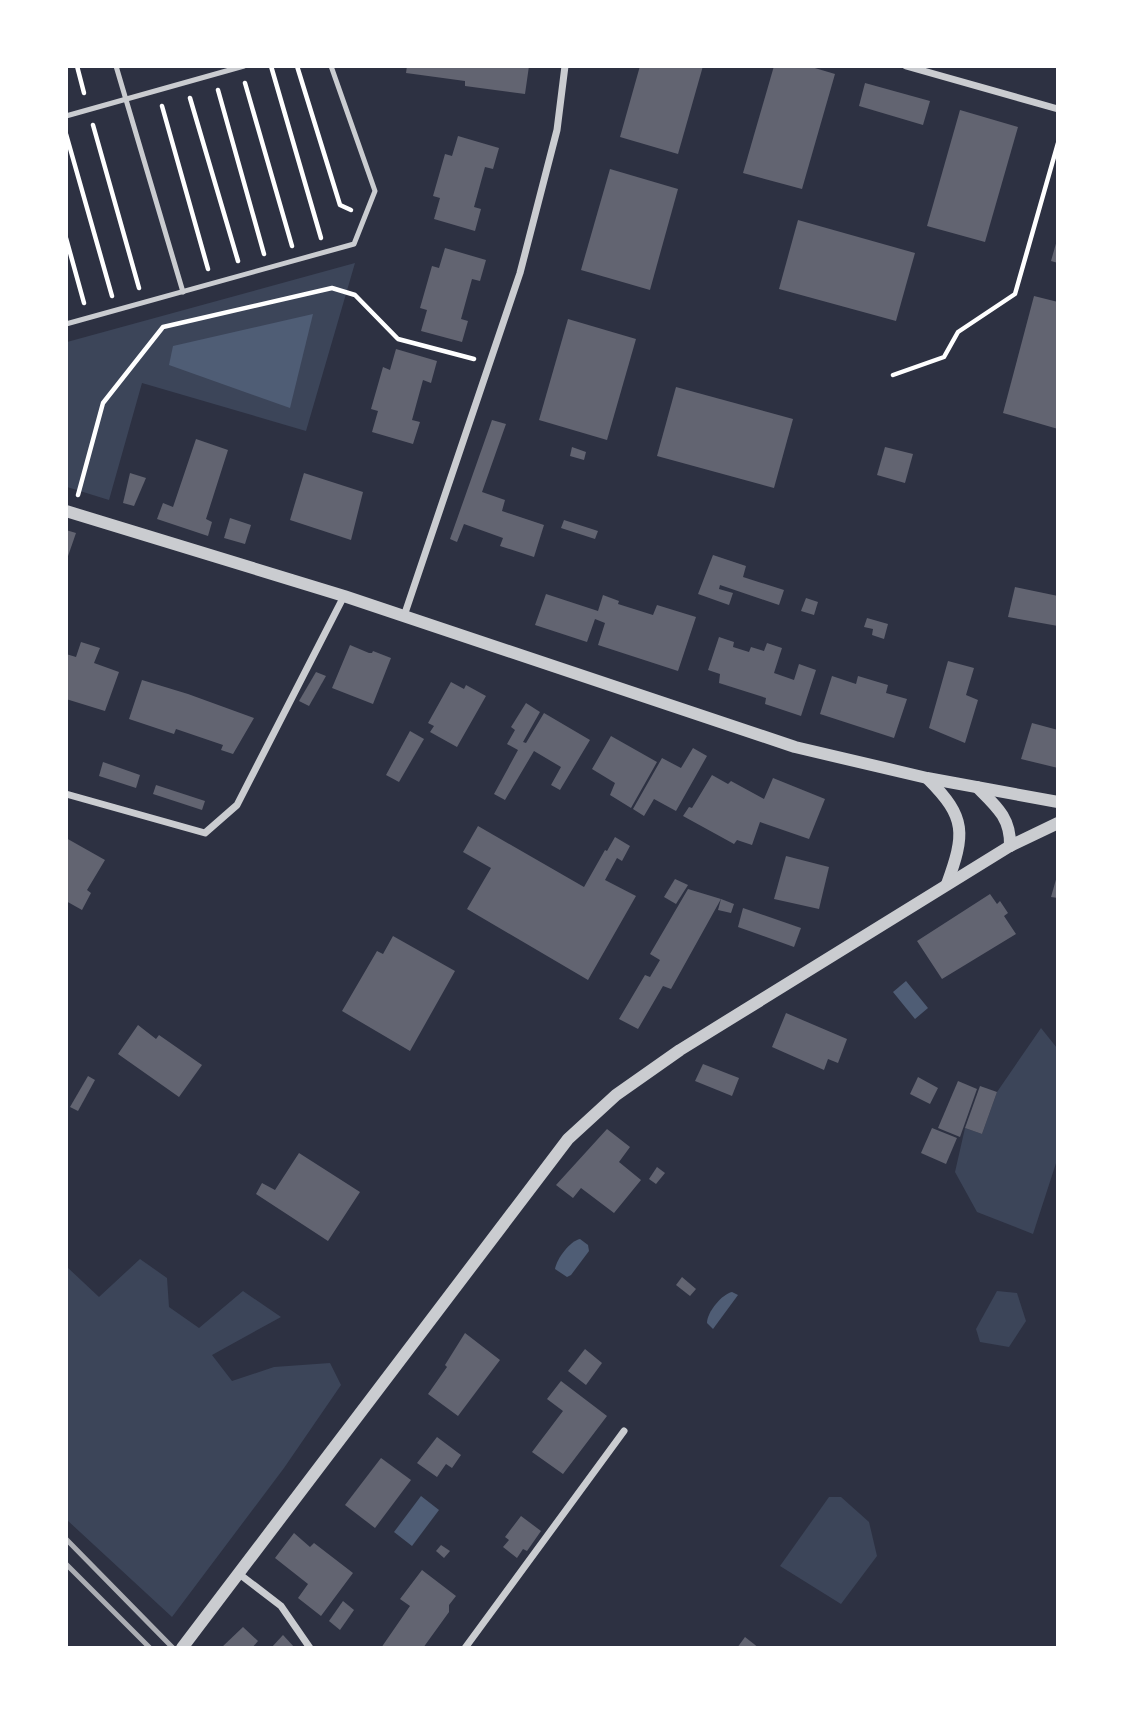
<svg xmlns="http://www.w3.org/2000/svg" width="1124" height="1714" font-family="'Exo 2',sans-serif">
	<style>
		.green { fill: #3c4559 }
		.water { fill: #4f5d75 }
		.building { fill: #626471 }
		.lines { fill: none; stroke-linecap: round; stroke-linejoin: round }
		.path { stroke: #fff; stroke-width: 4.5 }
		.service { stroke: #caccd0; stroke-width: 5 }
		.minor { stroke: #caccd0; stroke-width: 7 }
		.tertiary { stroke: #caccd0; stroke-width: 12 }
		.rail { stroke: #abadb3; stroke-width: 5 }
	</style>
	<rect width="100%" height="100%" fill="#2d3142"/>
	<!-- green -->
	<g class="green">
		<polygon points="355,263 306,431 142,383 109,500 67,487 67,342"/>
		<polygon points="1041,1028 1057,1048 1058,1157 1033,1234 977,1212 955,1172 965,1128 982,1134 997,1092"/>
		<polygon points="140,1259 167,1278 169,1307 199,1328 243,1291 281,1317 212,1355 232,1381 274,1367 330,1363 341,1385 284,1468 172,1617 67,1520 67,1267 99,1297"/>
		<polygon points="997,1291 1017,1293 1026,1321 1009,1347 980,1342 976,1329"/>
		<polygon points="829,1497 841,1497 869,1522 877,1556 841,1604 780,1566"/>
	</g>
	<!-- water -->
	<g class="water">
		<polygon points="313,314 290,408 169,365 173,346"/>
		<polygon points="906,981 928,1008 915,1019 893,992"/>
		<path d="M580,1239l8,6 1,6 -18,24 -4,2 -12,-8c2,-11 15,-28 25,-30z"/>
		<path d="M732,1292l6,3 -25,34 -6,-6c0,-11 15,-29 25,-31z"/>
		<polygon points="421,1496 439,1510 412,1546 394,1532"/>
	</g>
	<!-- building -->
	<g class="building">
		<polygon points="407,66 529,66 525,94 465,86 465,81 406,73"/>
		<polygon points="640,66 703,66 678,154 620,137"/>
		<polygon points="774,66 808,66 835,74 802,189 743,173"/>
		<polygon points="865,83 930,101 923,125 859,106"/>
		<polygon points="960,110 1018,127 985,242 927,226"/>
		<polygon points="458,136 499,148 493,169 485,167 474,207 481,209 475,231 434,219 440,198 433,196 445,154 452,156"/>
		<polygon points="610,169 678,189 650,290 581,270"/>
		<polygon points="798,220 915,253 896,321 779,289"/>
		<polygon points="1057,240 1058,240 1058,263 1051,261"/>
		<polygon points="445,248 486,260 480,281 472,279 461,319 468,321 462,342 421,331 427,310 420,308 432,266 439,268"/>
		<polygon points="1034,296 1058,302 1058,429 1003,413"/>
		<polygon points="568,319 636,339 607,440 539,420"/>
		<polygon points="396,349 437,361 431,383 423,380 412,420 420,422 413,444 372,432 378,411 371,409 383,367 390,370"/>
		<polygon points="676,387 793,419 774,488 657,456"/>
		<polygon points="492,420 506,424 482,492 505,500 502,511 544,525 534,557 500,546 503,538 464,524 457,542 450,539"/>
		<polygon points="196,439 228,450 206,519 212,522 208,536 157,519 163,503 173,507"/>
		<polygon points="572,447 586,452 584,460 570,456"/>
		<polygon points="885,447 913,454 905,483 877,475"/>
		<polygon points="130,473 146,478 134,506 123,503"/>
		<polygon points="304,473 363,492 351,540 290,520"/>
		<polygon points="230,518 251,525 245,544 224,538"/>
		<polygon points="564,520 598,531 595,539 561,528"/>
		<polygon points="66,530 76,533 67,559 66,559"/>
		<polygon points="713,555 746,566 743,577 784,590 779,605 720,585 719,589 733,593 729,605 698,594"/>
		<polygon points="1015,587 1058,596 1058,626 1008,617"/>
		<polygon points="546,594 598,611 603,595 619,601 618,604 653,615 657,605 696,617 678,671 598,645 605,623 595,619 587,642 535,625"/>
		<polygon points="806,598 818,602 814,615 801,611"/>
		<polygon points="867,618 888,624 884,639 872,635 873,629 864,627"/>
		<polygon points="719,637 734,642 733,647 749,652 751,647 764,651 767,643 782,648 774,673 794,680 799,664 816,670 801,716 765,704 766,698 719,683 720,674 708,670"/>
		<polygon points="81,642 100,648 94,663 119,672 105,711 66,699 66,654 76,657"/>
		<polygon points="350,645 369,653 372,653 373,651 391,658 373,704 332,688"/>
		<polygon points="948,661 974,668 966,695 978,700 965,743 929,728"/>
		<polygon points="316,672 326,676 309,706 299,701"/>
		<polygon points="832,676 856,684 858,676 888,685 886,693 907,699 894,738 820,714"/>
		<polygon points="142,680 188,694 254,718 233,754 221,750 223,745 176,729 174,734 129,719"/>
		<polygon points="451,682 464,689 466,685 486,696 457,747 430,732 434,726 428,723"/>
		<polygon points="526,703 540,712 523,742 526,743 544,713 590,740 560,790 551,785 561,767 534,751 505,800 494,794 518,750 507,744 515,730 511,727"/>
		<polygon points="1032,723 1058,730 1058,768 1021,759"/>
		<polygon points="410,731 424,739 399,782 386,775"/>
		<polygon points="611,736 657,762 631,808 610,795 615,783 592,769"/>
		<polygon points="693,748 707,756 676,811 654,799 644,816 633,809 662,758 681,768"/>
		<polygon points="103,762 140,775 136,788 99,776"/>
		<polygon points="712,775 728,784 731,781 764,799 773,778 825,799 809,839 760,822 752,845 737,840 734,844 683,816 689,807 692,808"/>
		<polygon points="156,785 205,801 202,810 153,794"/>
		<polygon points="478,826 584,887 605,850 607,851 615,837 630,846 622,861 617,858 605,880 636,896 588,980 467,909 491,868 463,852"/>
		<polygon points="66,838 105,860 87,890 91,893 82,910 66,901"/>
		<polygon points="786,856 829,867 819,909 774,899"/>
		<polygon points="1057,876 1058,876 1058,898 1051,897"/>
		<polygon points="675,879 688,885 676,904 664,897"/>
		<polygon points="688,889 721,899 671,989 663,986 638,1029 619,1019 645,975 650,977 660,960 650,954"/>
		<polygon points="990,894 997,904 1000,901 1008,913 1004,916 1016,934 942,979 917,941"/>
		<polygon points="721,899 734,904 731,913 718,910"/>
		<polygon points="743,908 801,928 794,947 738,927"/>
		<polygon points="393,936 455,971 410,1051 342,1011 377,951 383,954"/>
		<polygon points="786,1013 847,1039 838,1063 828,1059 824,1070 772,1047"/>
		<polygon points="138,1025 156,1039 159,1035 202,1065 179,1097 118,1054"/>
		<polygon points="703,1064 739,1078 732,1096 695,1081"/>
		<polygon points="88,1076 95,1080 78,1111 70,1107"/>
		<polygon points="918,1077 938,1088 930,1104 910,1094"/>
		<polygon points="958,1081 977,1089 960,1137 938,1128"/>
		<polygon points="980,1086 997,1092 982,1134 965,1128"/>
		<polygon points="932,1128 957,1138 946,1164 921,1153"/>
		<polygon points="607,1129 630,1147 619,1162 641,1180 614,1213 581,1188 573,1198 556,1185"/>
		<polygon points="299,1153 360,1192 328,1241 256,1194 262,1183 275,1190"/>
		<polygon points="657,1167 665,1173 656,1184 649,1179"/>
		<polygon points="682,1277 696,1289 690,1296 676,1285"/>
		<polygon points="465,1333 500,1360 458,1416 428,1394 447,1367 445,1365"/>
		<polygon points="585,1349 602,1363 586,1385 568,1371"/>
		<polygon points="561,1381 607,1416 563,1474 532,1452 563,1411 547,1399"/>
		<polygon points="437,1437 461,1455 452,1468 446,1464 437,1477 417,1463"/>
		<polygon points="381,1458 411,1480 375,1528 345,1505"/>
		<polygon points="521,1516 541,1531 527,1551 523,1549 517,1558 503,1547 509,1540 505,1537"/>
		<polygon points="294,1533 310,1547 314,1543 353,1573 321,1616 298,1598 308,1584 275,1558"/>
		<polygon points="441,1545 450,1551 444,1558 436,1551"/>
		<polygon points="422,1570 456,1596 449,1605 449,1612 423,1648 381,1648 410,1606 400,1599"/>
		<polygon points="343,1601 354,1610 340,1630 329,1621"/>
		<polygon points="243,1627 258,1641 252,1648 221,1648"/>
		<polygon points="283,1635 295,1648 271,1648"/>
		<polygon points="745,1637 759,1648 737,1648"/>
	</g>
	<g class="lines">
		<!-- path -->
		<g class="path">
			<polyline points="77,66 84,93"/>
			<polyline points="271,66 321,238"/>
			<polyline points="297,66 340,205 351,210"/>
			<polyline points="245,83 292,246"/>
			<polyline points="218,90 264,254"/>
			<polyline points="190,98 238,261"/>
			<polyline points="162,106 208,269"/>
			<polyline points="93,125 139,288"/>
			<polyline points="66,134 112,296"/>
			<polyline points="66,238 84,303"/>
			<polyline points="893,375 944,357 958,332 1015,294 1058,143"/>
			<polyline points="78,495 103,403 163,327 332,288 355,295 398,339 474,359"/>
		</g>
		<!-- service -->
		<g class="service">
			<polyline points="116,66 183,292"/>
			<polyline points="66,116 244,66"/>
			<polyline points="66,324 354,244 375,191 331,66"/>
		</g>
		<!-- minor -->
		<g class="minor">
			<polyline points="906,66 1058,109"/>
			<polyline points="404,616 520,273 557,130 565,66"/>
			<polyline points="66,794 205,833 237,805 344,596"/>
			<polyline points="238,1573 281,1606 310,1648"/>
			<polyline points="465,1648 624,1431"/>
		</g>
		<!-- tertiary -->
		<g class="tertiary">
			<polyline points="66,511 344,596 795,747 927,778 1058,802"/>
			<path d="M928,779c39,39 37,55 19,105"/>
			<path d="M977,787c19,19 34,31 33,59"/>
			<polyline points="182,1648 568,1139 616,1095 680,1050 1010,846 1058,823"/>
		</g>
		<!-- rail -->
		<g class="rail">
			<polyline points="66,1539 173,1648"/>
			<polyline points="66,1564 150,1648"/>
		</g>
	</g>
	<!-- border -->
	<rect width="1124" height="1714" fill="none" stroke="#ffffff" stroke-width="136"/>
</svg>
